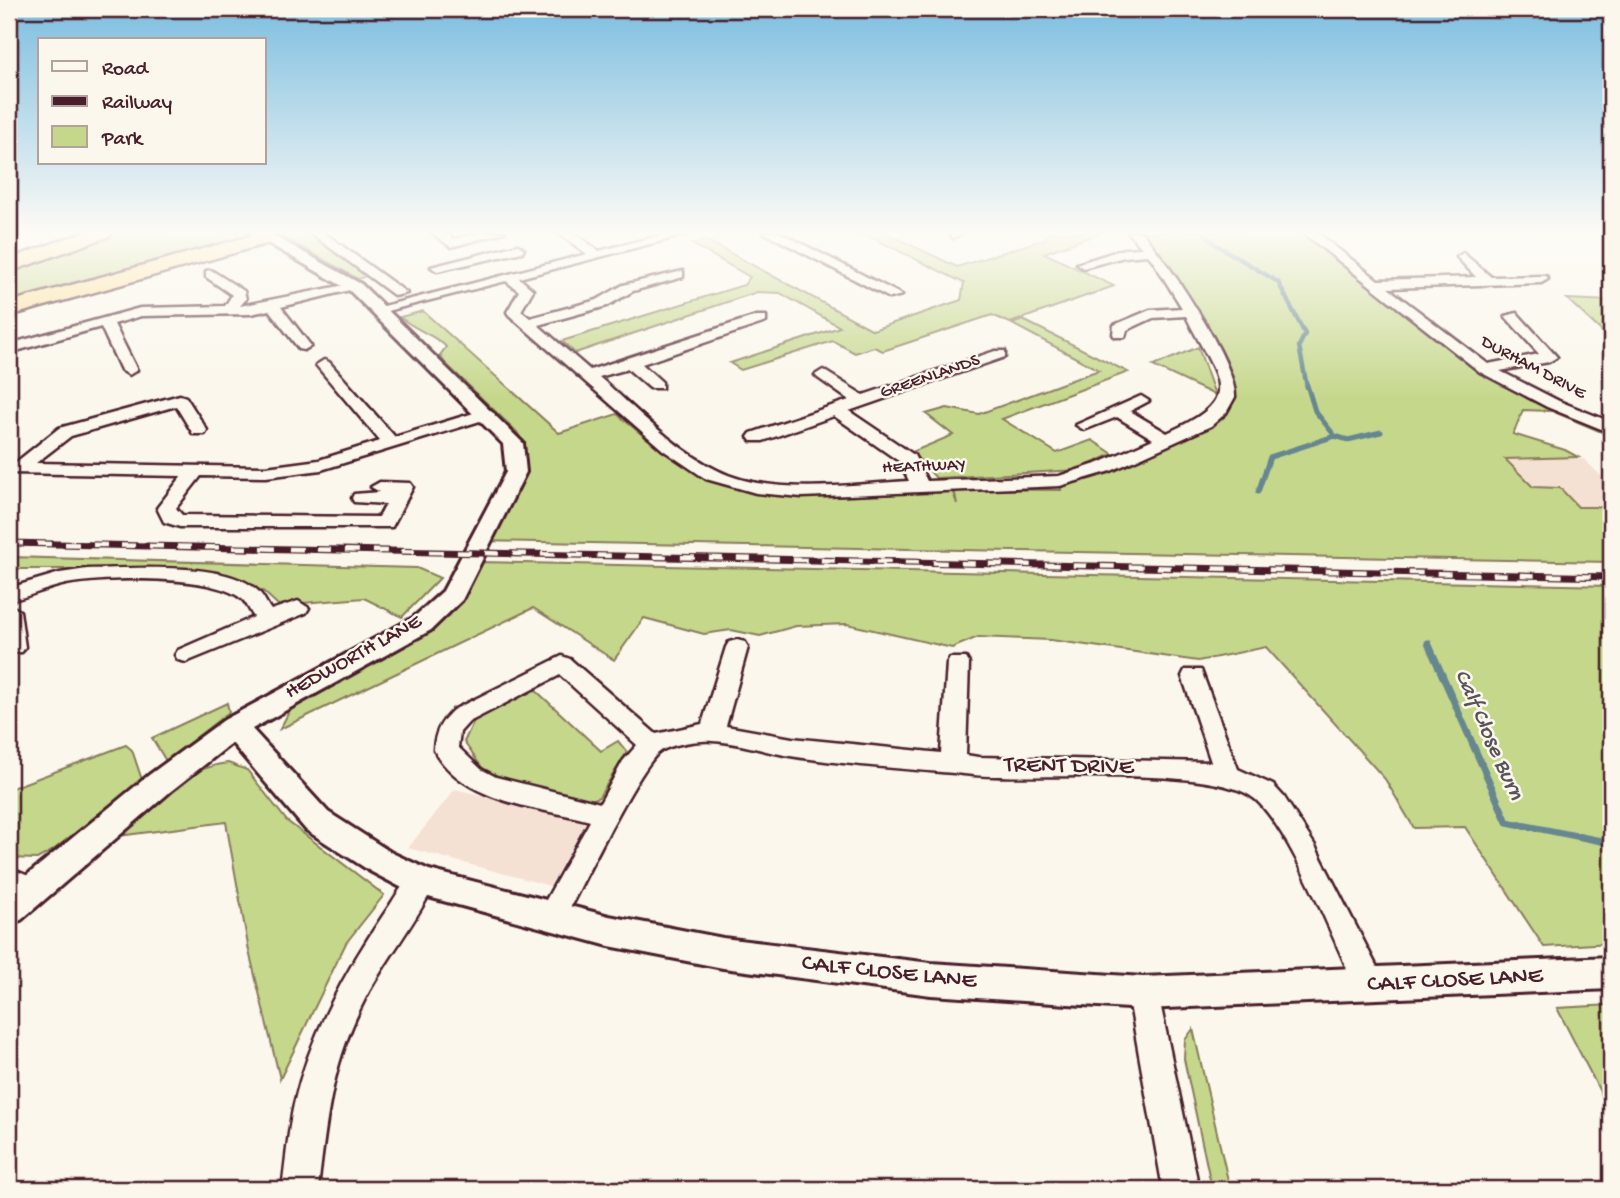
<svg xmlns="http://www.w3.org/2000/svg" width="1620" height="1198" font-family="'Gochi Hand',sans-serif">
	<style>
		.built { fill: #f5e1d4 }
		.green { fill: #c5d78b; stroke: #887b5b; stroke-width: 2 }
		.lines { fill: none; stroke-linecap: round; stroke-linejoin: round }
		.stream-far2 { stroke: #668690; stroke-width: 4.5 }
		.stream-far1 { stroke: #668690; stroke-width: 5 }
		.stream { stroke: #668690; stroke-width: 7 }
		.minor-casing { stroke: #4a1f2b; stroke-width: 5 }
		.tertiary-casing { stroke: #4a1f2b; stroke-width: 6 }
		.trunk-casing { stroke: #4a1f2b; stroke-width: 5 }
		.minor { fill: #fbf7ec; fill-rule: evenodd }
		.tertiary { fill: #fbf7ec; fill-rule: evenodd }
		.trunk { fill: #fbdf96; fill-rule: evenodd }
		.rail-casing { stroke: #4a1f2b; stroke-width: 7 }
		.rail { stroke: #fbf7ec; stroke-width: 4.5; stroke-dasharray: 14; stroke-linecap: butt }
		.labels { text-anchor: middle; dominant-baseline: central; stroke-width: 5; stroke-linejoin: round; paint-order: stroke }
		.far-street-label { font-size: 18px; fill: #4a1f2b; stroke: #fbf7ec }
		.street-label { font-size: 21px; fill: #4a1f2b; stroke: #fbf7ec }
		.water-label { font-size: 23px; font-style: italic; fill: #58525d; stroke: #fbf7ec }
		.near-street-label { font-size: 24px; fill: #4a1f2b; stroke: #fbf7ec }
	</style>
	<rect width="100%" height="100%" fill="#fbf7ec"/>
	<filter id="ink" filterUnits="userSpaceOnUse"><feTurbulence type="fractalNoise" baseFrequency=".0143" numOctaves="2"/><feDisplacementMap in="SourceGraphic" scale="14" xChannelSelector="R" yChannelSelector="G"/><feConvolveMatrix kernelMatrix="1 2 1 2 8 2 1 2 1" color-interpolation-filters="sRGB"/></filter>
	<g filter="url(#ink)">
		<!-- built -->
		<g class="built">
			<polygon points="1511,456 1584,459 1611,486 1604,489 1611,496 1611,507 1578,507 1560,488 1533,487 1506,460"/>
			<polygon points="455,789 587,821 550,886 408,848"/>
		</g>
		<!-- green -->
		<g class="green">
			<polygon points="118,232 238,232 239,238 231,244 9,305 9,271"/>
			<polygon points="276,232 309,232 365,271 367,276 358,279"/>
			<polygon points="850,232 884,232 957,267 1045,239 1049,232 1104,232 1044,253 1114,286 1010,323 992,315 883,351 874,347 855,353 833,341 741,370 730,363 840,327 780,293 757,292 575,353 562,341 744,285 750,277 692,244 706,240 873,330 961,300 964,283 865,234 858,236"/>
			<path d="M1140,232h168l140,111 105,61 58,24v8l-59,-25 -29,-1 -10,24 52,16 13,7 -73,2 28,28 27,1 18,19h33v55l-1131,-21 45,-72 -1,-25 -7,-12 -72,-69 -5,-8 6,-8c-7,-10 -33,-18 -46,-30l23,-6 136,122 58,-19 29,24 11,-3c18,13 37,31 57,40 74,34 160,19 238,15l5,14 -3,-15 107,1 -1,-9 145,-59 27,-39c-26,-50 -48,-113 -92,-151z"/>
			<polygon points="1567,299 1611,301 1611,340"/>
			<polygon points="1023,320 1128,372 1002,419 1057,453 1092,440 1113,454 1077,470 936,478 912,452 953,435 926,414 947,408 979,414 1099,370 1012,324"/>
			<polygon points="1198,347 1215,395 1153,366"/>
			<polygon points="9,557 417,568 440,578 402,617 364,598 278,605 263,591 238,581 93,569 9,569"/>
			<polygon points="477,562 1611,586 1611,943 1544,947 1465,827 1414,828 1385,779 1266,647 1198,661 1051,640 978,637 952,648 847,624 796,626 760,636 731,630 704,634 644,618 614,660 533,608 280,729 296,698 454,611"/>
			<polygon points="531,686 601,751 618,741 627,752 599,797 589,801 503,780 483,769 464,742 476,716"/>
			<polygon points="227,703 229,712 166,761 152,738"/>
			<polygon points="126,745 132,750 142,780 52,851 37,859 9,858 9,789"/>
			<path d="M228,763l19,7 40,51 97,74 -38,48 -66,136 -31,-128 -23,-129 -108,14c33,-29 65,-69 110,-73z"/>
			<polygon points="1611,1005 1611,1113 1557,1008"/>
			<polygon points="1193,1029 1230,1189 1212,1189 1184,1059 1185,1040"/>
		</g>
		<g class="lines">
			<!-- stream-far2 -->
			<polyline class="stream-far2" points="1203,232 1215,244 1278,282 1305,334 1299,346 1307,387"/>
			<!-- stream-far1 -->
			<g class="stream-far1">
				<polyline points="1335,436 1348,440 1381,432"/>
				<polyline points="1258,492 1270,457 1335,436 1315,411 1307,385"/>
			</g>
			<!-- stream -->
			<polyline class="stream" points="1428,643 1507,822 1611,843"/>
			<!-- minor casing -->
			<g class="minor-casing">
				<g id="minor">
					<polygon points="309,232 323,232 407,293 395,296"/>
					<polygon points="431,232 445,232 453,239 481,232 505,232 451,247"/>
					<path d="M557,232h15l27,19 75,-19h22l-177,46 14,12 -12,21 9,7 67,-18 26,-15 60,-14v6l-50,14 -26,15 -69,19 52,45 166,-54h10v6l-124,42 20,18v6h-12l-22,-19 -29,8c37,32 74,71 118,93 51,27 136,14 192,11l-9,-19 -66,-46 -71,25h-12l-3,-4 3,-4 98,-33 -31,-22 -3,-3 8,-5 40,25 132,-44h10v6l-156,54 65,44 13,26 132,-5 40,-13 54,-24 -36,-22 -33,13 -8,-5 65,-29 8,5 -19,10 37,22c80,-36 50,-52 19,-117l-33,2 -26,12 -2,7h-10l-2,-3 1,-9 36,-15 32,-2 -29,-47 -5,-6 -24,2 -41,11 -6,-4 47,-15 18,-1 -14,-16h13c24,25 96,131 94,165l-9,16 -15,13 -100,45 -51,15 -258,11 -46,-4 -50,-14 -43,-29 -154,-135 -2,-3 12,-21 -13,-10 -127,32 -7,-4 215,-55z"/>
					<polygon points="763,232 779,232 902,295 890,298"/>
					<polygon points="948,232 964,232 953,238"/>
					<polygon points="1302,232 1316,232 1378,280 1476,277 1457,257 1463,253 1491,277 1546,276 1548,279 1541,283 1388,288 1488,364 1539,354 1505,316 1517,313 1557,357 1549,362 1500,371 1559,401 1611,422 1611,433 1547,407 1480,372"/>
					<polygon points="518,245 524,249 522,252 437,271 431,267"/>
					<polygon points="211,270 244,291 246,299 240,306 355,283 362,287 281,307 311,346 304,350 299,349 269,310 251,314 141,316 114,324 137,370 129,375 121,370 101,327 9,353 9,344 140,308 225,306 232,295 206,277 206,271"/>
					<polygon points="324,360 329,362 395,437 487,409 495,414 493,417 321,470 266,477 201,476 176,508 182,515 379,517 386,504 354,502 352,498 354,494 380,492 371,487 380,482 410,483 413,487 392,527 180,527 164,522 157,508 182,476 9,473 9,463 15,463 59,428 180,395 186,397 207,430 205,434 193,434 176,406 71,436 36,463 266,467 319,460 380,441 316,365"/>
					<path d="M87,569c42,0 142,-9 172,23 5,5 8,13 12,18l27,-9 11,7 -3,5 -120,49 -8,-2 -3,-5 3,-5 76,-33c-4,-5 -7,-14 -12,-18 -30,-25 -138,-22 -176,-15 -19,4 -38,13 -57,17v-13l51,-15z"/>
					<polygon points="9,604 20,611 25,647 22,652 9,653"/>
					<path d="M737,640l8,2 3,5 -22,79 66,12 149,15 6,-90 3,-5h16l3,5 -3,92 12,2 233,5 -29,-86 3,-6h16l37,99 35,16 11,12 30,47 67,131 4,10 -4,10 -11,4 -11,-4c-22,-47 -68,-165 -104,-196 -41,-35 -220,-18 -281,-24 -61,-6 -123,-9 -184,-19 -25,-4 -52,-14 -78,-15 -13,-1 -40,3 -51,10 -21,12 -84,145 -100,174l-10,3 -10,-3 -4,-9 53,-95c-53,-14 -127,-18 -156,-71 0,-17 7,-29 19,-40l109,-54 8,3 86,75 46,-10 24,-77 3,-5zM560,675l77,70 -14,16 -23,42 -104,-26 -15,-8 -23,-22 2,-15 9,-10z"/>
					<polygon points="9,868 41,881 45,889 41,897 31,901 9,892"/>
					<path d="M422,870l10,4 4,8c-20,40 -49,76 -70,115 -35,67 -39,120 -48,192h-36c4,-28 6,-58 12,-85 16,-69 51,-132 90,-190 11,-15 21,-38 38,-44z"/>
					<polygon points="1143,979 1154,983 1158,993 1199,1189 1163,1189 1128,993 1132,983"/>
				</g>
			</g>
			<!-- tertiary casing -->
			<g class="tertiary-casing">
				<polygon id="tertiary" points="249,232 267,232 361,284 523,443 526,472 462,600 431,630 252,729 328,812 392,853 429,870 609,916 723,938 931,963 1143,977 1611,957 1611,989 1143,1009 931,995 723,968 609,946 410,892 370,871 306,830 232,743 171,791 21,920 9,924 9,890 149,775 224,720 413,618 443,591 506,472 503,444 349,290"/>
			</g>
			<!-- trunk casing -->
			<g class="trunk-casing">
				<g id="trunk">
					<polygon points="84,232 112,232 110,236 9,272 9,259"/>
					<polygon points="265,232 273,234 276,238 273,242 9,316 9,302"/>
				</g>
			</g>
			<!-- minor -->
			<use href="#minor" class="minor"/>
			<!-- tertiary -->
			<use href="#tertiary" class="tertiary"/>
			<!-- trunk -->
			<use href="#trunk" class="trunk"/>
			<!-- rail casing -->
			<g class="rail-casing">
				<polyline id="rail" points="9,543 1611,577"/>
			</g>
			<!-- rail -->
			<use href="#rail" class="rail"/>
		</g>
	</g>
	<!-- sky -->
	<linearGradient id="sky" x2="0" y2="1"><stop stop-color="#7bbde0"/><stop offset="0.58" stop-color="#fdfbf6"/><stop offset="1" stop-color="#fdfbf6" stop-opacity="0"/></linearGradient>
	<rect width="1620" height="400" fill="url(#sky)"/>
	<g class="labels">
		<!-- far-street labels -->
		<g class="far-street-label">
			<text transform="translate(1533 368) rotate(28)">DURHAM DRIVE</text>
			<text transform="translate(930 377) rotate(-19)">GREENLANDS</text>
			<text transform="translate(924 467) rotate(-2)">HEATHWAY</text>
		</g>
		<!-- street labels -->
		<g class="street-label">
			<text transform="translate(354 658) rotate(-29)">HEDWORTH LANE</text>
		</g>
		<!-- water labels -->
		<g class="water-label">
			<text transform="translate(1488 735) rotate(66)">Calf Close Burn</text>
		</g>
		<!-- near-street labels -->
		<g class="near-street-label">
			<text transform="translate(1069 767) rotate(1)">TRENT DRIVE</text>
			<text transform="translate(889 973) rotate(6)">CALF CLOSE LANE</text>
			<text transform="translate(1455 981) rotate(-3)">CALF CLOSE LANE</text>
		</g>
	</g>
	<!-- margin -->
	<rect width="1620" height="1198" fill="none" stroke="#fbf7ec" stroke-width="35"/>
	<rect x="18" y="18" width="1585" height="1163" fill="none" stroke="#4a1f2b" stroke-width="2.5" filter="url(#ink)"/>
	<!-- legend -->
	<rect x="38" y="38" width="228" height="126" fill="#fbf7ec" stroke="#b4a19f" stroke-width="2"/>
	<rect x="52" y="61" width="35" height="10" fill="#fbf7ec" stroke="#b4a19f" stroke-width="2"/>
	<text x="102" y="74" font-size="21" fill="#4a1f2b">Road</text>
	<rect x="52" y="96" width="35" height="10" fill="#4a1f2b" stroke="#b4a19f" stroke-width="2"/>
	<text x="102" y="108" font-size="21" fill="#4a1f2b">Railway</text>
	<rect x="52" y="126" width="35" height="21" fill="#c5d78b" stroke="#b4a19f" stroke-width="2"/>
	<text x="102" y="144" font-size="21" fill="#4a1f2b">Park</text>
</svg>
